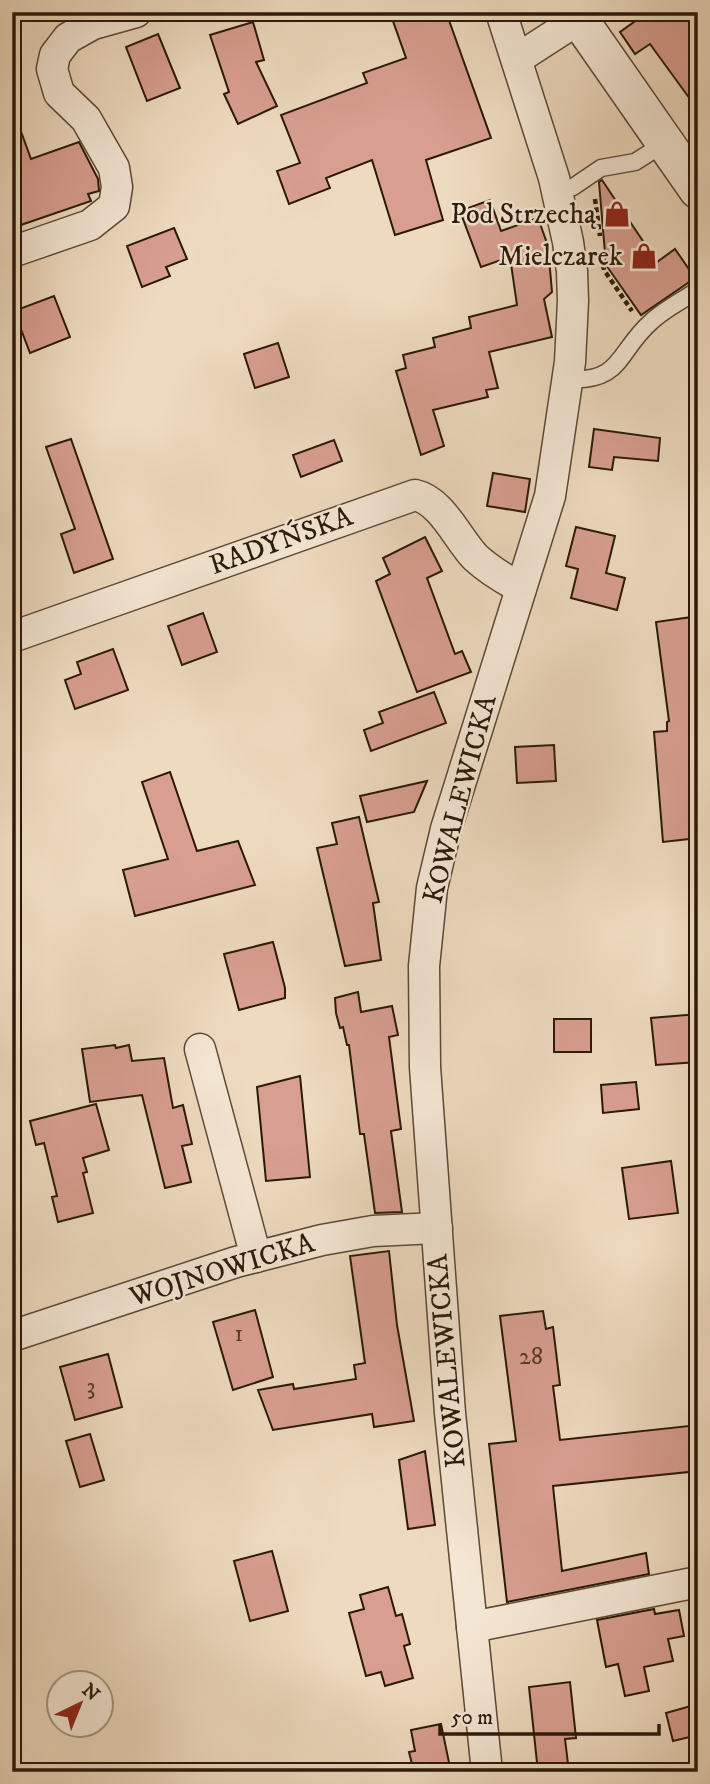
<svg xmlns="http://www.w3.org/2000/svg" width="710" height="1784" font-family="'IM FELL DW Pica',serif">
	<style>
		.building { fill: #d89e90; stroke: #2a1909; stroke-width: 2 }
		.lines { fill: none; stroke-linecap: round; stroke-linejoin: round }
		.service-casing { stroke: #5b4936; stroke-width: 19 }
		.minor-casing { stroke: #5b4936; stroke-width: 33 }
		.tertiary-casing { stroke: #5b4936; stroke-width: 40 }
		.path { stroke: #2a1909; stroke-width: 4.5; stroke-dasharray: 5 3.5; stroke-linecap: butt }
		.service { stroke: #f4e7d5; stroke-width: 16 }
		.minor { stroke: #f4e7d5; stroke-width: 30 }
		.tertiary { stroke: #f4e7d5; stroke-width: 37 }
		.labels { text-anchor: middle; dominant-baseline: central; stroke-width: 5; stroke-linejoin: round; paint-order: stroke }
		.number-label { font-size: 24px; fill: #563a2b }
		.poi-label { font-size: 28px; fill: #2a1909; stroke: #f4e7d5; text-anchor: end }
		.street-label { font-size: 28px; fill: #2a1909; stroke: #f4e7d5 }
	</style>
	<rect width="100%" height="100%" fill="#eedabf"/>
	<filter id="stains"><feTurbulence type="fractalNoise" baseFrequency=".00286" numOctaves="4"/><feColorMatrix values="0 0 0 0 .2 0 0 0 0 .09 0 0 0 0 .02 0 0 0 .5 -.17"/></filter>
	<radialGradient id="worn" r=".72"><stop offset=".6" stop-color="#630" stop-opacity="0"/><stop offset="1" stop-color="#630" stop-opacity=".3"/></radialGradient>
	<!-- building -->
	<g class="building">
		<polygon points="419,12 446,12 491,138 426,160 443,220 395,235 372,160 326,178 330,188 289,204 277,171 300,163 281,115 367,83 363,73 406,58 393,21"/>
		<polygon points="648,12 698,12 698,110 650,44 635,54 620,32"/>
		<polygon points="253,22 264,60 256,62 277,106 238,124 224,94 229,92 210,35"/>
		<polygon points="158,34 180,88 147,101 126,47"/>
		<polygon points="15,115 31,159 79,142 98,179 99,191 88,194 91,201 12,228 12,116"/>
		<polygon points="602,180 657,262 675,249 695,278 641,315 606,265 599,182"/>
		<polygon points="490,200 501,231 538,218 548,246 552,292 544,299 552,337 489,352 498,388 486,390 488,397 433,410 444,446 421,455 396,371 406,368 403,355 435,347 433,338 471,328 469,317 517,305 510,257 481,267 460,211"/>
		<polygon points="174,228 187,259 166,267 170,276 142,287 127,246"/>
		<polygon points="54,296 70,337 30,353 14,311"/>
		<polygon points="278,343 289,377 255,388 244,354"/>
		<polygon points="594,429 660,438 658,461 614,457 612,470 589,467"/>
		<polygon points="71,439 113,559 74,573 61,534 75,529 46,447"/>
		<polygon points="334,440 342,461 301,477 293,455"/>
		<polygon points="493,473 530,479 525,512 487,506"/>
		<polygon points="576,527 615,536 606,573 625,578 617,610 571,598 578,569 566,566"/>
		<polygon points="425,537 442,571 427,578 455,654 462,651 471,672 417,692 376,581 390,574 383,558"/>
		<polygon points="203,613 217,652 182,665 168,626"/>
		<polygon points="692,617 698,660 698,838 663,842 654,732 667,731 667,722 669,721 656,622"/>
		<polygon points="113,649 128,690 75,709 65,680 81,674 77,662"/>
		<polygon points="434,692 446,723 371,751 364,730 383,723 379,712"/>
		<polygon points="554,745 556,781 517,783 515,747"/>
		<polygon points="170,772 197,851 238,841 255,885 135,916 123,870 168,859 142,782"/>
		<polygon points="427,781 414,812 367,822 360,796"/>
		<polygon points="359,817 379,902 373,903 381,960 345,966 317,848 337,844 332,823"/>
		<polygon points="273,942 285,988 285,998 239,1010 224,954"/>
		<polygon points="358,992 361,1012 392,1006 398,1035 389,1037 401,1129 391,1131 402,1212 375,1213 364,1134 360,1134 349,1045 347,1045 343,1027 340,1028 336,1013 335,998"/>
		<polygon points="698,1014 698,1062 656,1065 651,1018"/>
		<rect x="554" y="1019" width="37" height="33"/>
		<polygon points="115,1045 116,1048 129,1045 132,1061 164,1058 173,1108 183,1105 192,1144 182,1146 191,1182 165,1188 142,1095 90,1102 82,1049"/>
		<polygon points="300,1076 310,1177 266,1181 257,1087"/>
		<polygon points="636,1082 639,1109 603,1113 601,1085"/>
		<polygon points="96,1104 109,1150 83,1158 87,1172 83,1173 93,1213 58,1222 52,1197 57,1196 44,1143 36,1145 30,1121"/>
		<polygon points="671,1161 678,1213 629,1219 622,1168"/>
		<polygon points="389,1251 397,1325 414,1421 374,1427 372,1414 273,1430 258,1390 293,1384 294,1389 356,1379 354,1365 365,1363 350,1256"/>
		<polygon points="255,1310 273,1377 233,1390 213,1322"/>
		<polygon points="543,1311 546,1329 553,1327 560,1385 553,1386 560,1440 698,1425 698,1471 553,1486 562,1571 646,1553 649,1574 507,1602 489,1444 516,1441 500,1316"/>
		<polygon points="108,1354 122,1407 75,1420 60,1367"/>
		<polygon points="90,1434 104,1480 80,1487 66,1441"/>
		<polygon points="425,1451 435,1525 408,1529 399,1460"/>
		<polygon points="272,1551 288,1611 250,1621 234,1561"/>
		<polygon points="388,1587 396,1616 402,1614 410,1644 404,1646 413,1678 385,1686 381,1672 366,1676 349,1613 364,1609 360,1595"/>
		<polygon points="654,1609 655,1614 679,1610 684,1636 668,1639 673,1661 644,1667 649,1691 625,1696 618,1664 606,1667 597,1620"/>
		<polygon points="570,1682 576,1738 565,1739 569,1772 538,1772 529,1687"/>
		<polygon points="698,1704 698,1735 673,1741 666,1713"/>
		<polygon points="441,1724 451,1772 414,1772 409,1752 415,1751 411,1730"/>
	</g>
	<g class="lines">
		<!-- service casing -->
		<g class="service-casing">
			<g id="service">
				<polyline points="558,191 573,187 601,168 635,162 665,143"/>
				<path d="M567,379c56,4 50,-28 85,-58 13,-12 31,-21 46,-31"/>
			</g>
		</g>
		<!-- minor casing -->
		<g class="minor-casing">
			<g id="minor">
				<polyline points="517,59 579,19"/>
				<polyline points="12,252 90,225 114,206 117,187 114,168 86,119 59,93 52,69 55,55 68,38 93,24 136,12"/>
				<path d="M12,637l403,-142c27,6 42,43 60,62 14,13 29,22 46,31"/>
				<polyline points="200,1049 256,1257"/>
				<polyline points="12,1336 236,1262 322,1240 373,1231 437,1228"/>
				<polyline points="472,1627 698,1582"/>
				<polyline points="487,1772 450,1413 425,1067 424,966 432,888 446,829 550,496 570,362 573,301 572,271 568,242 554,178 501,12"/>
			</g>
		</g>
		<!-- tertiary casing -->
		<g class="tertiary-casing">
			<polyline id="tertiary" points="574,12 698,190"/>
		</g>
		<!-- path -->
		<g class="path">
			<polyline points="595,199 600,236"/>
			<polyline points="603,265 604,270 632,311"/>
		</g>
		<!-- service -->
		<use href="#service" class="service"/>
		<!-- minor -->
		<use href="#minor" class="minor"/>
		<!-- tertiary -->
		<use href="#tertiary" class="tertiary"/>
	</g>
	<!-- icons -->
	<defs>
		<g id="shop-bare" transform="scale(2.1)"><path d="M-5-2.5h2.3a2.7 3.5 0 0 1 5.4 0H5L5.5 6h-11ZM-1.5-2.5h3a1.5 2.3 0 0 0-3 0Z" fill="#8f2418" stroke="#f4e7d5" stroke-width="2.5" paint-order="stroke"/></g>
	</defs>
	<g fill-rule="evenodd">
		<use href="#shop-bare" x="617" y="214"/>
		<use href="#shop-bare" x="644" y="256"/>
	</g>
	<g class="labels">
		<!-- number labels -->
		<g class="number-label">
			<text x="239" y="1334">1</text>
			<text x="531" y="1357">28</text>
			<text x="91" y="1387">3</text>
		</g>
		<!-- poi labels -->
		<g class="poi-label">
			<text x="596" y="214">Pod Strzechą</text>
			<text x="623" y="256">Mielczarek</text>
		</g>
		<!-- street labels -->
		<g class="street-label">
			<text transform="translate(281 541) rotate(-20)">RADYŃSKA</text>
			<text transform="translate(460 799) rotate(-75)">KOWALEWICKA</text>
			<text transform="translate(222 1270) rotate(-17)">WOJNOWICKA</text>
			<text transform="translate(447 1361) rotate(-95)">KOWALEWICKA</text>
		</g>
	</g>
	<!-- margin -->
	<rect width="710" height="1784" fill="none" stroke="#eedabf" stroke-width="42"/>
	<rect x="14" y="14" width="682" height="1756" fill="none" stroke="#2a1909" stroke-width="3.5"/>
	<rect x="21" y="21" width="668" height="1742" fill="none" stroke="#2a1909" stroke-width="2"/>
	<!-- north arrow -->
	<g transform="translate(80 1704) rotate(43)"><circle r="33" fill="#f4e7d5" stroke="#a39583" stroke-width="2"/>
	<path d="M0-5L12 26L0 18L-12 26Z" fill="#8f2418"/>
	<text y="-10" font-size="19" font-weight="bold" text-anchor="middle" fill="#2a1909">N</text>
	</g>
	<!-- scale -->
	<path d="M440 1724v10h219v-10" fill="none" stroke="#2a1909" stroke-width="3.5"/>
	<text x="451" y="1724" font-size="21" fill="#2a1909" stroke="#f4e7d5" stroke-width="5" paint-order="stroke">50 m</text>
	<rect width="100%" height="100%" filter="url(#stains)"/>
	<rect width="100%" height="100%" fill="url(#worn)"/>
</svg>
